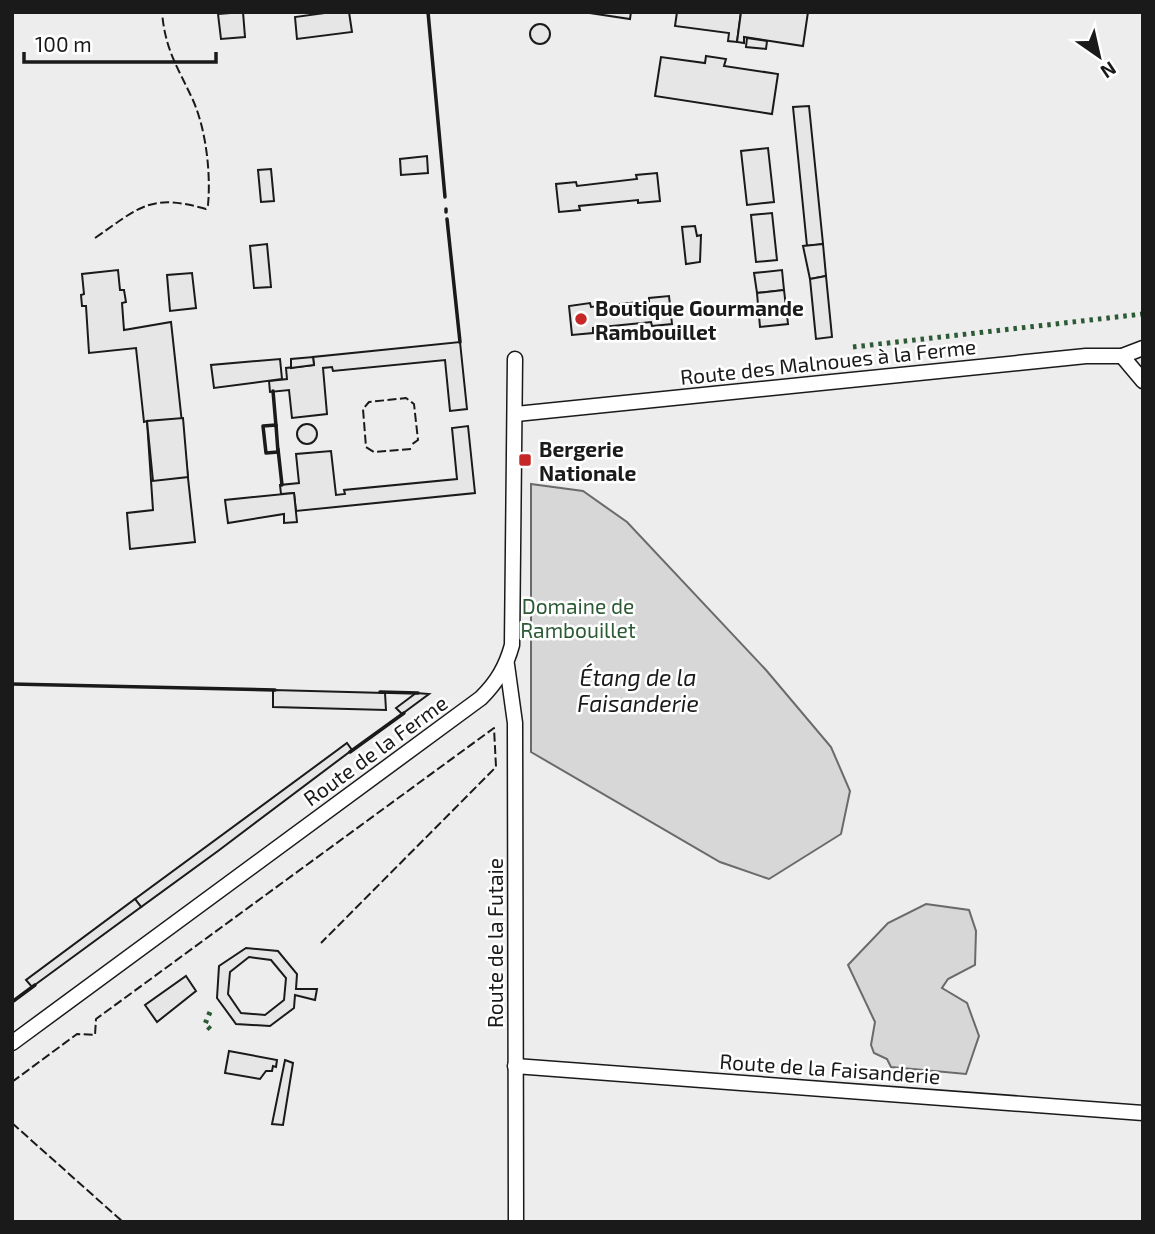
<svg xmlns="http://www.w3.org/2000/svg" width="1155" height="1234" font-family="'Exo 2',sans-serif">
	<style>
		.built { fill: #ededed; stroke: #6a6a6a; stroke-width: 2 }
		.water { fill: #d7d7d7; stroke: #6a6a6a; stroke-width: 2 }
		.building { fill: #e6e6e6; stroke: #1a1a1a; stroke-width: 2; fill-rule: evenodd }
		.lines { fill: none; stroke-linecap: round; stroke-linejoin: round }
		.minor-casing { stroke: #1a1a1a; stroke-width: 17 }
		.minor { stroke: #fff; stroke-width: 14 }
		.hedge { stroke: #2b5a34; stroke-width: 5; stroke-dasharray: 3.5 5; stroke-linecap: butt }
		.fence { stroke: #1a1a1a; stroke-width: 2; stroke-dasharray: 9 3.5; stroke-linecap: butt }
		.wall { stroke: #1a1a1a; stroke-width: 3.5 }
		.poi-dot { fill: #c62828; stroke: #fff; stroke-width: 2.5 }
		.labels { text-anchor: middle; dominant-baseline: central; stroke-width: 5; stroke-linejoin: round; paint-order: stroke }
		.poi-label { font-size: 21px; font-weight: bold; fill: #1a1a1a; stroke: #fff; text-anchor: start }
		.street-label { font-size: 21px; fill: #1a1a1a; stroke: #fff }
		.park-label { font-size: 21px; fill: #2b5a34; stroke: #fff }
		.water-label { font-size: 23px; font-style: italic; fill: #1a1a1a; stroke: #fff }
	</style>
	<rect width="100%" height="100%" fill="#fff"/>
	<!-- built -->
	<rect class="built" x="12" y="12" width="1131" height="1210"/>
	<!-- water -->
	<g class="water">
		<polygon points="531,484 583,491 627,522 766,670 831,747 850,791 841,834 769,879 720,862 531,752"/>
		<polygon points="926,904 969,910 976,931 975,965 948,979 942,988 967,1003 979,1036 966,1074 891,1067 887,1059 874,1053 871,1045 875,1022 848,965 888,923"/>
	</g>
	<!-- building -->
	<g class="building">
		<polygon points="243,12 245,37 221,39 218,14"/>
		<polygon points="332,12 349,12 352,32 297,39 295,17"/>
		<polygon points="583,12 631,12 630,19"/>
		<polygon points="677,12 741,12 737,42 728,41 729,33 675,26"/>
		<polygon points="741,12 808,12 803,46 744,37 744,43 737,42"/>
		<circle cx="540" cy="34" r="10"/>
		<polygon points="747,38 767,41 766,49 746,47"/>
		<polygon points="706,56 726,59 724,66 778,74 772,114 655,96 661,57 705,63"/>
		<polygon points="809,106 823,244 807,246 793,107"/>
		<polygon points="768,148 774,202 747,205 741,151"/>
		<polygon points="427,156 428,173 401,175 400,159"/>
		<polygon points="271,169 274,201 261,202 258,170"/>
		<polygon points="657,173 660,201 638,203 638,200 579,206 580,210 559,212 556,184 576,182 577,186 637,179 636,175"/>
		<polygon points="772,213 777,260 756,262 751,215"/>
		<polygon points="695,226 697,236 701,235 700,262 686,264 682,227"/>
		<polygon points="267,244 271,287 254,288 250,246"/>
		<polygon points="823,244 826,276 810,279 803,246"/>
		<polygon points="118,270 120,290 124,290 126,302 122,303 124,330 171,322 195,542 130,549 127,513 153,510 147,421 144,422 136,348 89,353 86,306 82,306 81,295 84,294 82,274"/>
		<polygon points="782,270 784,290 757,293 754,273"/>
		<polygon points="192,273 196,308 170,311 167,275"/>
		<polygon points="826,276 832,337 816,339 810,279"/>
		<polygon points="784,290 788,324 760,327 757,293"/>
		<polygon points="669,296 672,324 652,326 651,322 593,328 593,333 572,335 569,306 590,303 591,307 649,301 649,298"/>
		<polygon points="460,342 467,409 450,411 445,360 333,371 332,367 323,368 327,414 292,418 289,390 270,392 269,381 287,379 286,368 314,365 313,357"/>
		<polygon points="313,357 314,365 291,368 291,359"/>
		<polygon points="280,359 282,379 214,388 211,365"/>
		<polygon points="183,418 188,477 153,481 147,421"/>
		<circle cx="307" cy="434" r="10"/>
		<polygon points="468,426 475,493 296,511 294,493 281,494 280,485 299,483 296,454 331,451 336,495 345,494 344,490 457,479 452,428"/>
		<polygon points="294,493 297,522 284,523 284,514 228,523 225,500"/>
		<polygon points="273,690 385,693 386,710 273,707"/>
		<polygon points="416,693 429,694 402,714 396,708"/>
		<polygon points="347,743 352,750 218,851 141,907 135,899"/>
		<polygon points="135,899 141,907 32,987 26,980"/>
		<path d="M246,948l32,3 19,23 -1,15h21l-2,11 -20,-5 -1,13 -24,18 -34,-2 -19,-26 2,-32zM249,957l22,3 15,18 -2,22 -19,15 -24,-2 -13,-19 2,-22z"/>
		<polygon points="186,976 196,991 157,1022 145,1005"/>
		<polygon points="229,1051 277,1060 276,1067 273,1066 272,1071 266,1071 260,1079 225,1073"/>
		<polygon points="285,1060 293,1063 283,1125 272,1124"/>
	</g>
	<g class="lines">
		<!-- minor casing -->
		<g class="minor-casing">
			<g id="minor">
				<polyline points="1122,356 1143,381"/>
				<polyline points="516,414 1086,356 1122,356 1143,348"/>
				<polyline points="507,665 515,723 516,1222"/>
				<path d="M12,1043l469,-345c16,-16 25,-31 31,-53l3,-286"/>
				<polyline points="515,1066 1143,1113"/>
			</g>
		</g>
		<!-- minor -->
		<use href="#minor" class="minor"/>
		<!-- hedge -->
		<g class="hedge">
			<polyline points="853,347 1143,314"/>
			<polyline points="210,1012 205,1024 213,1032"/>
		</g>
		<!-- fence -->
		<g class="fence">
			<path d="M95,238c45,-31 55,-45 111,-29l2,-4c3,-32 -2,-77 -16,-107 -15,-32 -27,-49 -30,-86"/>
			<polyline points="411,449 374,452 366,447 363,409 369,402 406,398 414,404 418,440 411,445"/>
			<polyline points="12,1082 77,1034 95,1035 96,1019 494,728 496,767 321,943"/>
			<polyline points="12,1123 123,1222"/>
		</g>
		<!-- wall -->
		<g class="wall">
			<polyline points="428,12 445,197"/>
			<polyline points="446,209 446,212"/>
			<polyline points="447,219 460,342"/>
			<polyline points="273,391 276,426"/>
			<polygon points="276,425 278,452 266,453 263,426"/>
			<polyline points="278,449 282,485"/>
			<polyline points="12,684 275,690"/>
			<polyline points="380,692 418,693"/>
			<polyline points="350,752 404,713"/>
			<polyline points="12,1002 35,985"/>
		</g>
	</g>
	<!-- markers -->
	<g class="poi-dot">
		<circle cx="581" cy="319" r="7"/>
		<rect x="518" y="453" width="14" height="14" rx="3.5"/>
	</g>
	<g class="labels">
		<!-- poi labels -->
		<g class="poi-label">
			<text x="595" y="307">Boutique Gourmande<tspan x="595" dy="24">Rambouillet</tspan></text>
			<text x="539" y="448">Bergerie<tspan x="539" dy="24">Nationale</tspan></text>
		</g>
		<!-- street labels -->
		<g class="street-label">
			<text transform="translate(828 361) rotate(-6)">Route des Malnoues à la Ferme</text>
			<text transform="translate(375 750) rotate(-36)">Route de la Ferme</text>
			<text transform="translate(494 943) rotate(-90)">Route de la Futaie</text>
			<text transform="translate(830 1068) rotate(4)">Route de la Faisanderie</text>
		</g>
		<!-- park labels -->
		<g class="park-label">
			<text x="578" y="605">Domaine de<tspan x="578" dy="24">Rambouillet</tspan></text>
		</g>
		<!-- water labels -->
		<g class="water-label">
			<text x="638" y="677">Étang de la<tspan x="638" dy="26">Faisanderie</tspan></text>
		</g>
	</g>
	<!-- border -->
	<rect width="1155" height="1234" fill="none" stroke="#1a1a1a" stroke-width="28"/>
	<!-- north arrow -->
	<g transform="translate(1099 56) rotate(146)" stroke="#ffffff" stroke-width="5" paint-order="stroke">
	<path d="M0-5L12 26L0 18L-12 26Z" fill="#1a1a1a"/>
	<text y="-10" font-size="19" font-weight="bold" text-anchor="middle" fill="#1a1a1a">N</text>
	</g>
	<!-- scale -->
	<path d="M24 52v10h192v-10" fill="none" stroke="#1a1a1a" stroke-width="3.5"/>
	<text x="35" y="52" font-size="21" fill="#1a1a1a" stroke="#ffffff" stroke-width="5" paint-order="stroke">100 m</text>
</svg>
